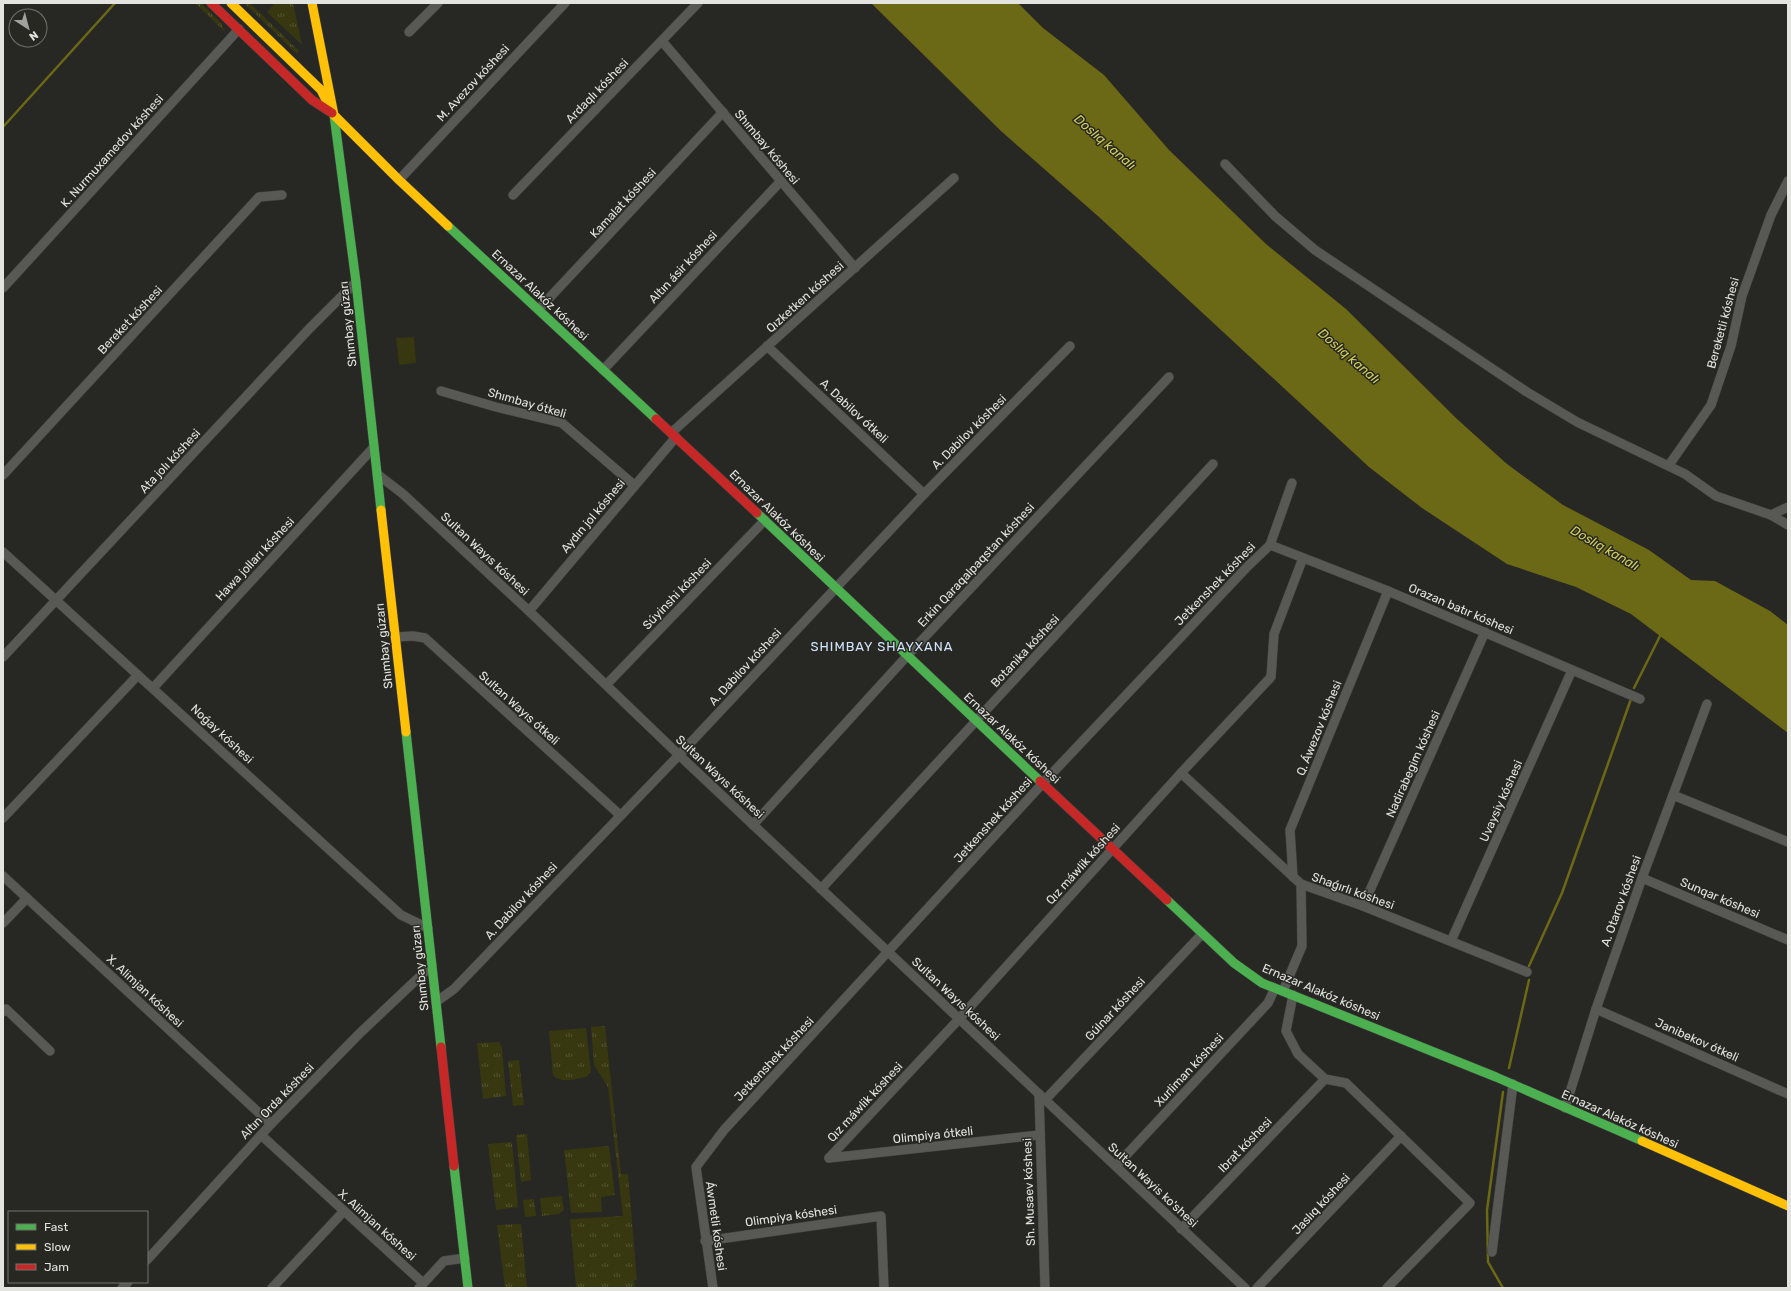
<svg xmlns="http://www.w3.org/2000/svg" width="1791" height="1291" font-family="Rubik,sans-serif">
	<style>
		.grass { fill: url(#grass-tufts) }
		.pitch { fill: #373710 }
		.water { fill: #6b6915 }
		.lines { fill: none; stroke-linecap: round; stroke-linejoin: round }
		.stream { stroke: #6b6915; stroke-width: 2.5 }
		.street-casing { stroke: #424240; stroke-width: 10 }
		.fast-casing { stroke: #424240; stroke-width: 10 }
		.slow-casing { stroke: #424240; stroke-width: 10 }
		.jam-casing { stroke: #424240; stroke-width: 10 }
		.street { stroke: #585855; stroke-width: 9 }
		.fast { stroke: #4caf50; stroke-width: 9 }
		.slow { stroke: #ffc107; stroke-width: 9 }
		.jam { stroke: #c62828; stroke-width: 9 }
		.labels { text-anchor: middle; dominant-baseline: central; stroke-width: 3; stroke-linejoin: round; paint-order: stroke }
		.street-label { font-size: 12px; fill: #e3e3df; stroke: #282823 }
		.water-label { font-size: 13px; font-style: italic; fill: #d2cf5d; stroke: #282823 }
		.neighbourhood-label { font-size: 13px; letter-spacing: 1px; fill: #d2e3fd; stroke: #282823 }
	</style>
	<defs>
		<pattern id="grass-tufts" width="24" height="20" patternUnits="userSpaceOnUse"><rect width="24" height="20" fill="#373710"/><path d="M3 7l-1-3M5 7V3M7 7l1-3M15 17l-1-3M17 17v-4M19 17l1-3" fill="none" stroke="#545432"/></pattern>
	</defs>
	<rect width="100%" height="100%" fill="#272724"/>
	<!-- grass -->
	<g class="grass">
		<polygon points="195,3 201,3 221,23 225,32"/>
		<polygon points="244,3 250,3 299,51 297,54"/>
		<polygon points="275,3 293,3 302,45 267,12"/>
		<polygon points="605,1026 621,1174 628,1174 637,1280 634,1280 635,1288 576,1288 570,1219 623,1216 608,1087 594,1065 591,1027"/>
		<path d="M586,1028l5,44 -5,5c-11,2 -25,7 -33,-2l-4,-44z"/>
		<polygon points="499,1042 502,1048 506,1096 483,1099 477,1043"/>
		<polygon points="519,1060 524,1105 513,1106 508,1061"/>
		<polygon points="527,1134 531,1180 521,1182 516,1135"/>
		<polygon points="512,1142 518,1207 496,1210 488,1144"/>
		<polygon points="609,1146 615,1195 601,1197 602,1212 571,1213 564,1150"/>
		<polygon points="562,1196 564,1210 559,1214 542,1216 540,1198"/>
		<polygon points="534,1199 536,1216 525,1217 523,1200"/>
		<polygon points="521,1224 527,1288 505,1288 497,1225"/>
	</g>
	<!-- pitch -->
	<polygon class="pitch" points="414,337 416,363 399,365 396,338"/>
	<!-- water -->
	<polygon class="water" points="871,3 1018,3 1043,28 1104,75 1169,150 1266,244 1346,309 1457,419 1507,464 1563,505 1649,550 1691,580 1715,581 1770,611 1788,625 1788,733 1631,614 1576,587 1507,564 1422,508 1369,467 1099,217 1001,131"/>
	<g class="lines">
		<!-- stream -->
		<g class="stream">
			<polyline points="3,127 115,3"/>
			<polyline points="1634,688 1660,636"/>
			<polyline points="1529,966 1562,893 1631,699"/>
			<polyline points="1509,1068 1529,980"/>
			<polyline points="1503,1092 1487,1210 1488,1262 1503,1288"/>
		</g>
		<!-- street casing -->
		<g class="street-casing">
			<g id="street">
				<polyline points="409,32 438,3"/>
				<polyline points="662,41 855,268"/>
				<polyline points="1225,164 1275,216 1315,250 1527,392 1577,422 1685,474 1716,496 1771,515 1788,525"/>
				<polyline points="399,180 565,3"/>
				<polyline points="513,195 698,3"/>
				<polyline points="3,288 239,29"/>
				<polyline points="539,309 723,112"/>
				<polyline points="767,346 924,494"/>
				<polyline points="603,370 780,182"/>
				<polyline points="441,391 496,407 562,423 634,485"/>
				<polyline points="671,433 954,178"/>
				<polyline points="1669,465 1711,405 1731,346 1742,296 1771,215 1788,181"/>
				<polyline points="377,474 403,494 529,611 679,755 1245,1288"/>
				<polyline points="3,475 259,197 282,195"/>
				<polyline points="1771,515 1788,507"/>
				<polyline points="1270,545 1388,591 1640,699"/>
				<polyline points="3,552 401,915 428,928"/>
				<polyline points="529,611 676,437"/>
				<polyline points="395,637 413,636 425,638 620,815"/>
				<polyline points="3,657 309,329 356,282"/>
				<polyline points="607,684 765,520"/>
				<polyline points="153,688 374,447"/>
				<polyline points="1181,773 1301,884 1363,906 1527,972"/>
				<polyline points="1673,795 1788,842"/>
				<polyline points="3,818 138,675"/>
				<polyline points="753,825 907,656 1169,377"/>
				<polyline points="3,876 271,1124"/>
				<polyline points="1293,877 1290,830 1388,591"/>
				<polyline points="1642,878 1788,940"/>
				<polyline points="821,889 1213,464"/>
				<polyline points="1363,906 1485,632"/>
				<polyline points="3,923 27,898"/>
				<polyline points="1451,941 1572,670"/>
				<polyline points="1283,991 1302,946 1301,884"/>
				<polyline points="1293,995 1286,1031 1298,1054 1325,1079 1346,1083 1470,1203 1387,1288"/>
				<polyline points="436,1002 454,989 679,755 924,494 1070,346"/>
				<polyline points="1596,1009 1788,1094"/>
				<polyline points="3,1012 6,1009 50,1051"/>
				<polyline points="1039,1094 1045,1288"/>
				<polyline points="1045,1100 1202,934"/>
				<polyline points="1565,1108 1596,1009 1642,878 1707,704"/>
				<polyline points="261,1135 423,1283"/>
				<polyline points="829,1158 959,1019 1181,773 1271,677 1274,634 1303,558"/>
				<polyline points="829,1158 1039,1135"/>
				<polyline points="1116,1166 1268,1003 1275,988"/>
				<polyline points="1181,1229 1325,1079"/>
				<polyline points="705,1241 881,1216 884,1288"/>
				<polyline points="1492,1252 1513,1084"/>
				<polyline points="147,1260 271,1124 359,1034 432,965"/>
				<polyline points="122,1288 128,1282"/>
				<polyline points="272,1288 344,1211"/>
				<polyline points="419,1288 444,1261 465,1258"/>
				<polyline points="713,1288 696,1167 724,1130 1043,783 1247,567 1270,545 1292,483"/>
				<polyline points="1257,1288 1401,1136"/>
			</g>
		</g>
		<!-- fast casing -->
		<g class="fast-casing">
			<g id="fast">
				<polyline points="328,104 334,115 356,282 381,510"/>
				<polyline points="448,226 656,419"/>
				<polyline points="757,513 1040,781"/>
				<polyline points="406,732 441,1047"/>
				<polyline points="1167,900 1234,963 1262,983 1496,1077 1642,1141"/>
				<polyline points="454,1166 468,1288"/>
			</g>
		</g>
		<!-- slow casing -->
		<g class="slow-casing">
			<g id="slow">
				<polyline points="231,3 321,90 328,104"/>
				<polyline points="312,3 334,115 399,180 448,226"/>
				<polyline points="381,510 406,732"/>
				<polyline points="1642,1141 1788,1206"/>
			</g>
		</g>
		<!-- jam casing -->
		<g class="jam-casing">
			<g id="jam">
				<polyline points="211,3 312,100 332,113"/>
				<polyline points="656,419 757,513"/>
				<polyline points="1040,781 1167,900"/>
				<polyline points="441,1047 454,1166"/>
			</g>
		</g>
		<!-- street -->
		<use href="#street" class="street"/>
		<!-- fast -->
		<use href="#fast" class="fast"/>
		<!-- slow -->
		<use href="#slow" class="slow"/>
		<!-- jam -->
		<use href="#jam" class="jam"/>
	</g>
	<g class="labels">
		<!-- street labels -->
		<g class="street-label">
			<text transform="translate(473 83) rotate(-47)">M. Avezov kóshesi</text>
			<text transform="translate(597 91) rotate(-46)">Ardaqlı kóshesi</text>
			<text transform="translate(767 147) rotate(50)">Shımbay kóshesi</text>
			<text transform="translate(112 151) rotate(-48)">K. Nurmuxamedov kóshesi</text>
			<text transform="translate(623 203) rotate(-47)">Kamalat kóshesi</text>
			<text transform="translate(683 267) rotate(-47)">Altın ásir kóshesi</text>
			<text transform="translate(540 295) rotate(43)">Ernazar Alakóz kóshesi</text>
			<text transform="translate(805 297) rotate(-42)">Qızketken kóshesi</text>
			<text transform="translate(130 320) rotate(-47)">Bereket kóshesi</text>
			<text transform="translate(1723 323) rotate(-75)">Bereketli kóshesi</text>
			<text transform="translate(348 324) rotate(-96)">Shımbay gúzarı</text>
			<text transform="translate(527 403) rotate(16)">Shımbay ótkeli</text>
			<text transform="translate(854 411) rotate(43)">A. Dabilov ótkeli</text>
			<text transform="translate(969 432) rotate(-45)">A. Dabilov kóshesi</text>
			<text transform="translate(170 461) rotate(-47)">Ata jolı kóshesi</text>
			<text transform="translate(593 516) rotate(-50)">Aydın jol kóshesi</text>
			<text transform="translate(777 516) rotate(44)">Ernazar Alakóz kóshesi</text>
			<text transform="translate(485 554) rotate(43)">Sultan Wayıs kóshesi</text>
			<text transform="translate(255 559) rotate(-47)">Hawa jolları kóshesi</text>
			<text transform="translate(976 565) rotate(-47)">Erkin Qaraqalpaqstan kóshesi</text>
			<text transform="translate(1215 584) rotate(-46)">Jetkenshek kóshesi</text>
			<text transform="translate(677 594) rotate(-46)">Súyinshi kóshesi</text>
			<text transform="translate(1461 609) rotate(23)">Orazan batır kóshesi</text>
			<text transform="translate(384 646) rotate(-96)">Shımbay gúzarı</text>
			<text transform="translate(1025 651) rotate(-47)">Botanika kóshesi</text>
			<text transform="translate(745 667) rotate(-47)">A. Dabilov kóshesi</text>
			<text transform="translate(519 708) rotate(42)">Sultan Wayıs ótkeli</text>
			<text transform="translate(1319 728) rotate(-68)">Q. Áwezov kóshesi</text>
			<text transform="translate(222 734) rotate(43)">Noǵay kóshesi</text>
			<text transform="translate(1012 738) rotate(43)">Ernazar Alakóz kóshesi</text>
			<text transform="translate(1413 764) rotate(-66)">Nadirabegim kóshesi</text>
			<text transform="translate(720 777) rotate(43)">Sultan Wayıs kóshesi</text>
			<text transform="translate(1501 801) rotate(-66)">Uvaysiy kóshesi</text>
			<text transform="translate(993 820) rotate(-48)">Jetkenshek kóshesi</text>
			<text transform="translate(1083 864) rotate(-48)">Qız máwlik kóshesi</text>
			<text transform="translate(1353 891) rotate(20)">Shaǵırlı kóshesi</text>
			<text transform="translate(1720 898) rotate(23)">Sunqar kóshesi</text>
			<text transform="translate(521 901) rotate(-47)">A. Dabilov kóshesi</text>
			<text transform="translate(1621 901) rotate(-70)">A. Otarov kóshesi</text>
			<text transform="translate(420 968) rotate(-96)">Shımbay gúzarı</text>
			<text transform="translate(145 991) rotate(43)">X. Alimjan kóshesi</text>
			<text transform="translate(1321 992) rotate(23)">Ernazar Alakóz kóshesi</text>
			<text transform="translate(956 999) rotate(43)">Sultan Wayıs kóshesi</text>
			<text transform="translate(1115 1009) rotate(-47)">Gúlnar kóshesi</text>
			<text transform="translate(1697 1040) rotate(24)">Janibekov ótkeli</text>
			<text transform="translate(774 1059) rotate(-47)">Jetkenshek kóshesi</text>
			<text transform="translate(1189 1070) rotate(-47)">Xurliman kóshesi</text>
			<text transform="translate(277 1101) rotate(-46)">Altın Orda kóshesi</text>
			<text transform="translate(865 1102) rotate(-47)">Qız máwlik kóshesi</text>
			<text transform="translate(1620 1119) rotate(24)">Ernazar Alakóz kóshesi</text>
			<text transform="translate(933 1135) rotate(-6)">Olimpiya ótkeli</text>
			<text transform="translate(1245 1145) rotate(-46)">Ibrat kóshesi</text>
			<text transform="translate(1153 1185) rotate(43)">Sultan Wayis ko'shesi</text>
			<text transform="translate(1029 1192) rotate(-92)">Sh. Musaev kóshesi</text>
			<text transform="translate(1321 1204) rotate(-47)">Jaslıq kóshesi</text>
			<text transform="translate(791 1216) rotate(-8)">Olimpiya kóshesi</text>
			<text transform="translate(377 1225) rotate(42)">X. Alimjan kóshesi</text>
			<text transform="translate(716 1226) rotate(82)">Áwmetli kóshesi</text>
		</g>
		<!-- water labels -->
		<g class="water-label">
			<text transform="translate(1105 142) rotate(41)">Doslıq kanalı</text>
			<text transform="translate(1349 356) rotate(41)">Doslıq kanalı</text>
			<text transform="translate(1605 548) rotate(30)">Doslıq kanalı</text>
		</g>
		<!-- neighbourhood labels -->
		<g class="neighbourhood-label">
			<text x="882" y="646">SHIMBAY SHAYXANA</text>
		</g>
	</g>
	<!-- border -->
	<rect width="1791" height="1291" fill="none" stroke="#e3e3df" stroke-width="8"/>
	<!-- legend -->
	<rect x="8" y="1211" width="140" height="72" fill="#282823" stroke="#73736e"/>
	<rect x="16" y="1224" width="20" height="6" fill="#4caf50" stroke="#73736e"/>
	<text x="44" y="1231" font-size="12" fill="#e3e3df">Fast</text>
	<rect x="16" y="1244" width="20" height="6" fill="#ffc107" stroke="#73736e"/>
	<text x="44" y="1251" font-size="12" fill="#e3e3df">Slow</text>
	<rect x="16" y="1264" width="20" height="6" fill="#c62828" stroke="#73736e"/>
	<text x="44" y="1271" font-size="12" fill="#e3e3df">Jam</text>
	<!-- north arrow -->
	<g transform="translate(28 28) rotate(144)"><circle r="19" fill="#282823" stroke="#73736e"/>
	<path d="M0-3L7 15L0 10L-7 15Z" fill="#a1a19e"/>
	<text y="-6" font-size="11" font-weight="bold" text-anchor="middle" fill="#e3e3df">N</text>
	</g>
</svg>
